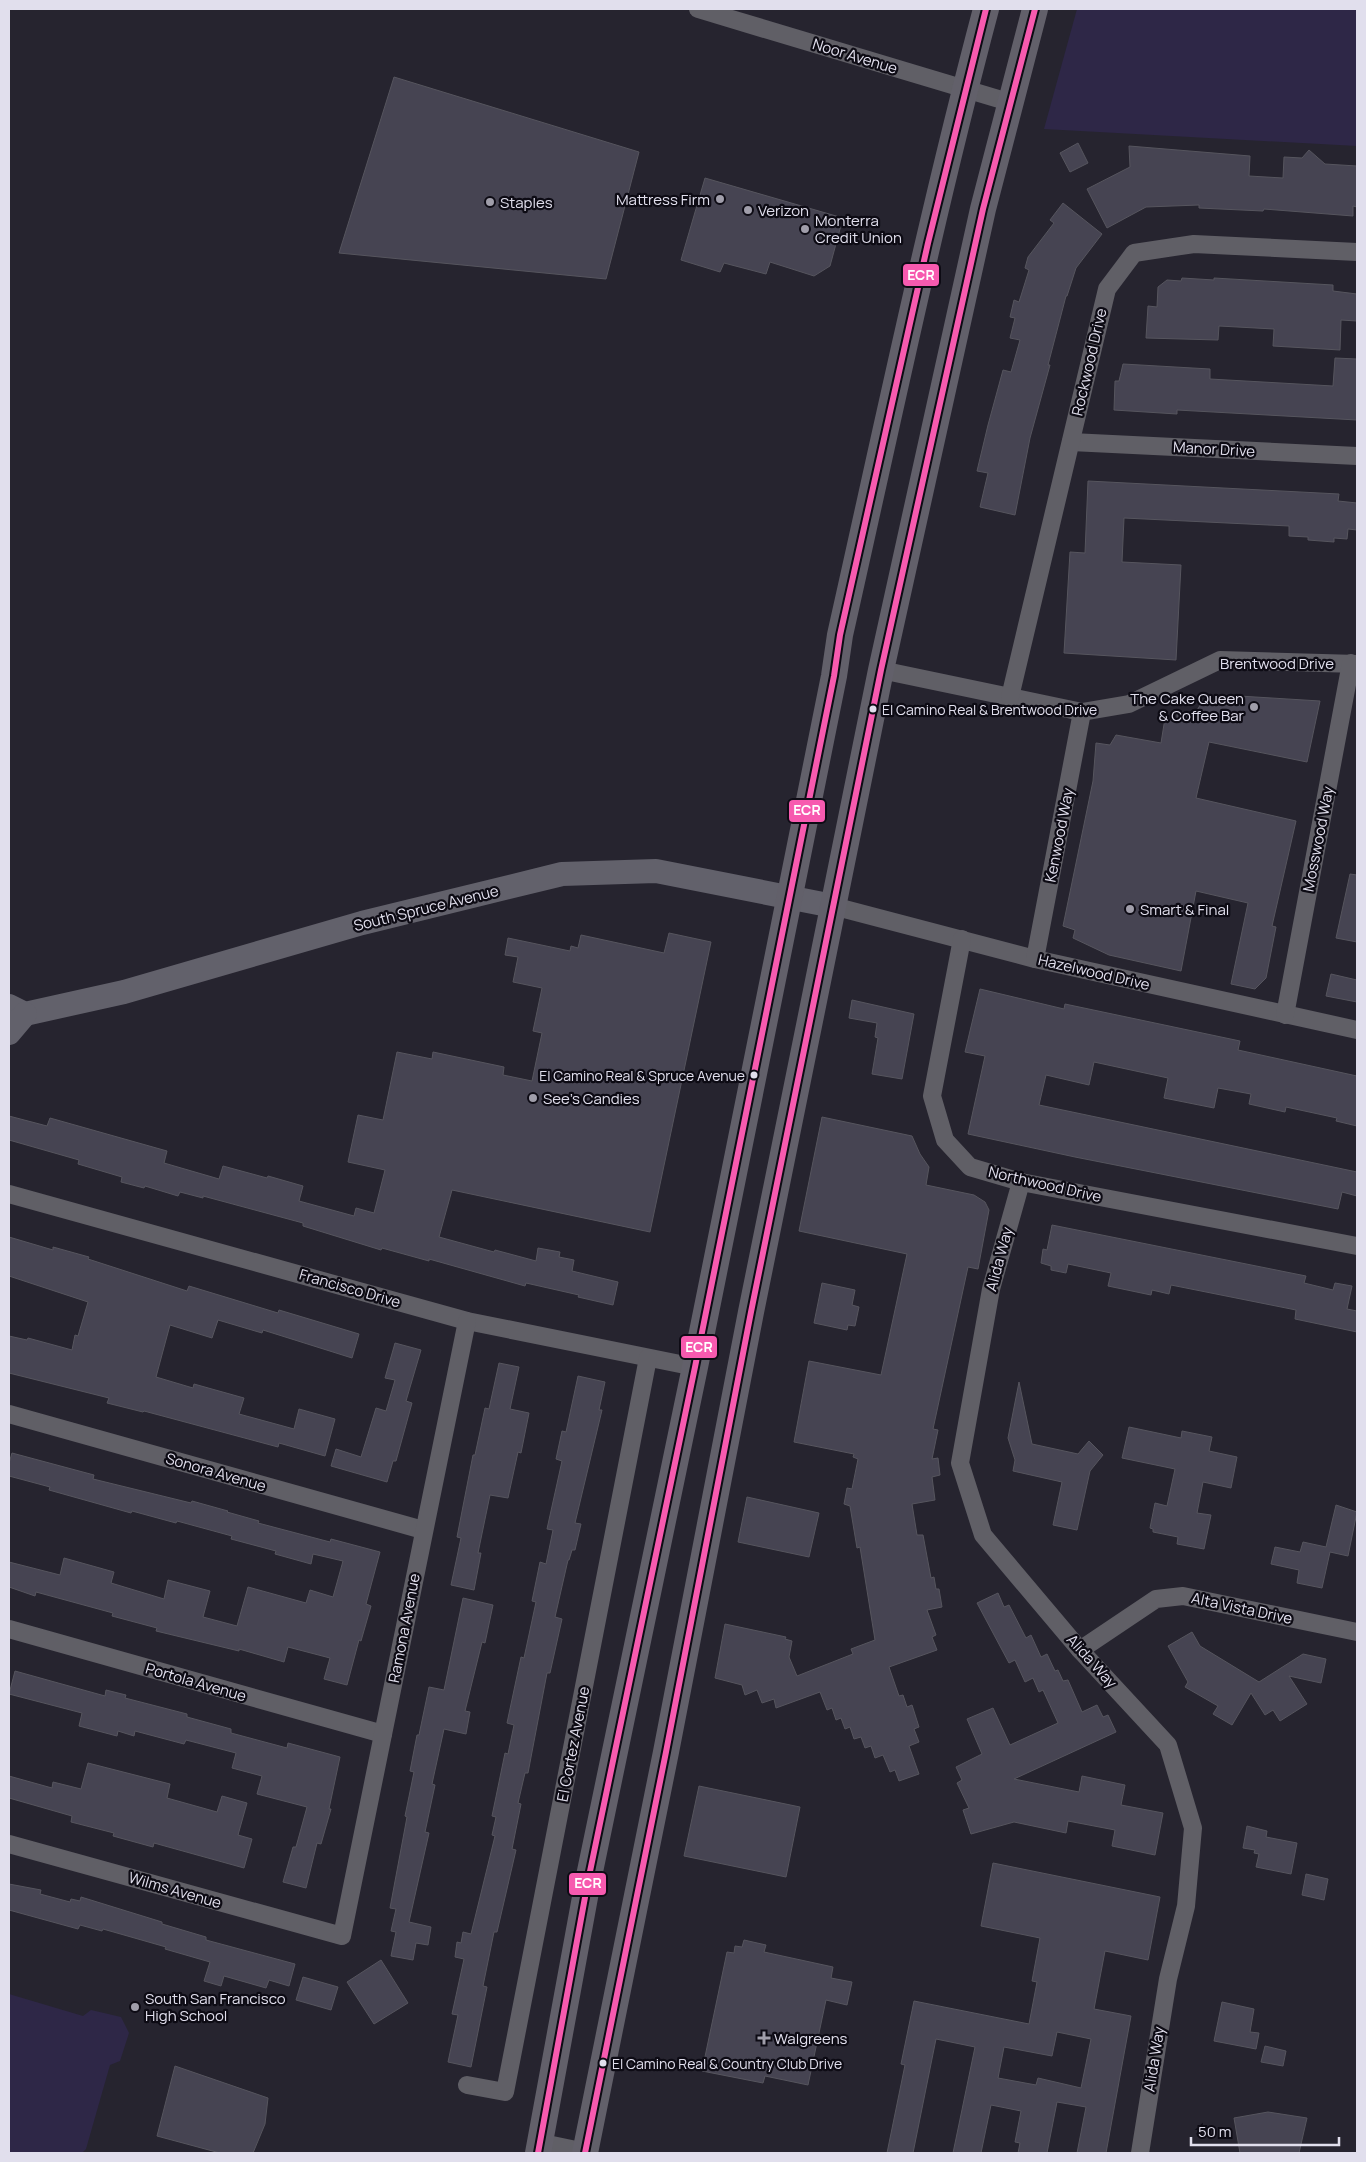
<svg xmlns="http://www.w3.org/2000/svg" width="1366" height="2162" font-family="Manrope,sans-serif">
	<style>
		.green { fill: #2e2747 }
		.building { fill: #464452; stroke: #56555e; fill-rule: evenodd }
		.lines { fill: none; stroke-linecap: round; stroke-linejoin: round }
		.minor { stroke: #605f66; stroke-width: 18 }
		.tertiary { stroke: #605f66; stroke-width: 21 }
		.secondary { stroke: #62616b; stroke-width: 24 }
		.primary { stroke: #62606a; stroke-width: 26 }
		.bus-1-casing { stroke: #0d0b14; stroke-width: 10 }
		.bus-1 { stroke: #f75aaf; stroke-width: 6 }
		.poi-dot { fill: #a09eaa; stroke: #0d0b14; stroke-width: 2 }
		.bus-dot { fill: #e1dfed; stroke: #0d0b14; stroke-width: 2 }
		.labels { text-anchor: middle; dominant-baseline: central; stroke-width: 4.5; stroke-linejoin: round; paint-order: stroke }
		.bus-label { font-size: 14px; fill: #e1dfed; stroke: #0d0b14; text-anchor: start }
		.street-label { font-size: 15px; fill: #e1dfed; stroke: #0d0b14 }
		.poi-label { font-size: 15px; fill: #e1dfed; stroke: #0d0b14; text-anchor: start }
		.line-badge { stroke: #0d0b14; stroke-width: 2 }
		.badge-label { font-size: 14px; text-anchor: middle; font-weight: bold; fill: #fff }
	</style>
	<rect width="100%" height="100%" fill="#26242f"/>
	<!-- green -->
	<g class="green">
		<polygon points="1077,9 1357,9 1357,146 1044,129"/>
		<polygon points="9,1994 83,2016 91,2010 121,2017 129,2033 120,2061 110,2065 86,2149 82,2153 9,2153"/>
	</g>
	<!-- building -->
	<g class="building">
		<polygon points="394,77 639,152 606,279 339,253"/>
		<polygon points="1078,143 1088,163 1070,172 1060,153"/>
		<polygon points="1129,146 1250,156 1249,176 1283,178 1284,157 1302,158 1309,150 1325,164 1357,166 1357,207 1353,206 1353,216 1264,209 1263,211 1199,208 1199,205 1146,207 1107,228 1087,189 1130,167"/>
		<polygon points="705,178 843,218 830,266 814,276 770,262 766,274 724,263 720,272 681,260"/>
		<polygon points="1063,203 1102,234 1076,268 1067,296 1066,296 1048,365 1050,365 1030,438 1015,515 980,507 988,473 977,471 988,425 1003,370 1011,372 1020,340 1010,338 1015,318 1010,317 1014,300 1019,302 1029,270 1025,268 1028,257 1054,223 1050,220"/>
		<polygon points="1182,278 1214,280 1214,278 1333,285 1333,291 1357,294 1357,321 1341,320 1340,350 1273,346 1274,329 1219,326 1218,340 1146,338 1148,306 1157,307 1158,287 1167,280 1181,281"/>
		<polygon points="1335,358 1357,359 1357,420 1177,410 1177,414 1114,410 1115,381 1119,381 1123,364 1210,369 1210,379 1333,386"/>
		<polygon points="1088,481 1339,494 1338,501 1357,503 1357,530 1348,529 1347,539 1334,538 1334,542 1308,540 1308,537 1289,536 1289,526 1124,518 1122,562 1181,565 1176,660 1064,653 1070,552 1085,553"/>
		<polygon points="1239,696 1320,701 1307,762 1209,742 1196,798 1296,821 1272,926 1276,927 1266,978 1255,989 1231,984 1248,903 1196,891 1181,971 1109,955 1073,938 1075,930 1063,926 1093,781 1096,743 1110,745 1116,735 1161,743 1165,718 1177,721 1177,711 1195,714 1203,700 1238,704"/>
		<polygon points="1350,874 1357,875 1357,942 1336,938"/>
		<polygon points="669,933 711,942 650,1232 452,1190 439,1237 494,1252 495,1250 536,1261 538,1248 560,1252 559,1257 574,1260 572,1271 618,1282 613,1305 578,1297 579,1295 526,1283 525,1286 429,1259 429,1261 382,1248 381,1250 303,1226 303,1223 203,1196 203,1198 180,1192 178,1196 145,1186 144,1188 121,1182 122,1177 78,1164 79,1160 9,1140 9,1116 47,1126 50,1118 167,1151 164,1163 219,1179 223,1166 267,1178 268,1176 303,1186 299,1201 354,1216 356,1208 374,1213 385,1170 348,1162 358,1115 383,1120 397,1052 432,1059 433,1052 504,1067 503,1075 532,1081 542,1033 533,1031 542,988 513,982 518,957 505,955 508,938 570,951 571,946 578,948 581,935 664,953"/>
		<polygon points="1331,974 1357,980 1357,1002 1326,996"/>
		<polygon points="980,989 1064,1009 1065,1004 1240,1041 1238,1050 1357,1076 1357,1126 1336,1121 1337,1118 1286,1107 1285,1112 1249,1104 1251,1094 1218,1088 1214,1108 1164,1098 1168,1078 1094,1062 1089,1085 1046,1075 1039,1105 1357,1172 1357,1196 1342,1192 1338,1209 1075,1157 968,1134 985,1056 965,1052"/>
		<polygon points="852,1000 914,1014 902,1079 872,1074 878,1038 875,1037 877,1023 849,1018"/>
		<polygon points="822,1117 912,1136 920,1154 929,1167 926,1185 974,1195 985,1202 989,1210 978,1269 968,1267 933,1429 938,1430 932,1459 938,1458 940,1475 932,1477 935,1500 912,1504 917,1535 923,1535 931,1578 934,1577 936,1589 939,1589 942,1607 927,1610 936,1635 932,1637 937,1650 889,1667 899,1696 903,1695 907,1707 912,1705 919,1727 914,1729 919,1742 909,1746 919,1774 899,1781 895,1770 890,1772 883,1755 875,1758 871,1746 865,1748 861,1737 854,1739 850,1727 845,1729 841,1718 836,1720 832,1708 827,1710 820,1692 776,1708 774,1699 762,1703 757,1690 745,1695 742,1685 715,1678 725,1624 786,1637 785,1639 792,1641 789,1657 797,1676 853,1654 851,1649 875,1640 860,1547 857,1548 850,1506 844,1504 847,1488 852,1489 858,1459 853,1457 854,1454 794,1442 809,1361 881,1375 907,1254 799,1231"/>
		<polygon points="1052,1225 1306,1276 1304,1283 1333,1290 1335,1283 1352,1286 1347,1309 1357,1311 1357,1332 1295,1319 1296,1310 1171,1285 1169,1294 1152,1290 1151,1295 1108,1286 1111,1273 1068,1264 1066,1273 1051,1270 1051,1266 1041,1263 1043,1249 1047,1250"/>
		<polygon points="9,1237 53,1250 53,1247 89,1257 88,1259 187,1291 189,1286 278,1313 279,1310 359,1334 352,1358 263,1330 262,1333 218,1320 212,1338 170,1325 156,1377 193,1388 194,1384 244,1398 239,1414 294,1429 299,1409 335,1419 325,1456 279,1443 278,1447 144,1411 143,1412 107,1403 109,1398 9,1373 9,1336 27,1340 28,1338 72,1350 75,1335 78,1336 88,1302 9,1276"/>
		<polygon points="822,1283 855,1290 852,1305 859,1307 855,1326 848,1325 847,1330 814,1323"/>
		<polygon points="395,1343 421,1350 406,1401 412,1403 396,1461 393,1461 387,1482 331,1466 336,1449 361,1457 376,1408 386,1411 395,1380 385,1378"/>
		<polygon points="499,1363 519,1367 510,1409 529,1413 521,1453 518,1452 508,1498 490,1495 478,1553 481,1553 474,1590 451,1585 461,1538 457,1537 473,1455 475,1455 485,1408 489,1409"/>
		<polygon points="578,1376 605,1382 599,1410 602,1410 575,1523 581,1524 575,1550 572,1550 569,1560 568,1560 555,1617 562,1619 550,1673 547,1673 528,1773 525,1773 518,1803 521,1804 512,1849 516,1850 497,1932 494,1932 483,1986 487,1987 471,2067 448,2062 458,2015 452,2014 464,1959 455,1957 457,1942 461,1943 463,1932 471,1934 495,1836 492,1835 496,1817 492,1816 505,1753 508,1754 514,1725 507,1723 521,1657 524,1658 536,1602 532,1601 540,1562 546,1564 553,1530 547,1529 562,1461 556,1459 562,1431 566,1432"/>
		<polygon points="1019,1382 1032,1444 1078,1454 1089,1441 1103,1455 1090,1471 1077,1530 1053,1525 1062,1482 1013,1471 1015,1460 1008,1438"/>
		<polygon points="1129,1427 1181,1438 1182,1431 1212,1437 1209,1451 1237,1457 1231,1488 1203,1482 1197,1513 1211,1515 1204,1549 1177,1544 1178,1537 1153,1532 1153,1529 1150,1528 1155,1503 1167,1506 1175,1469 1122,1458"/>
		<polygon points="12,1453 94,1475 93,1479 191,1503 192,1501 228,1511 227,1512 259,1521 258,1523 330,1542 331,1539 380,1552 366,1604 371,1606 361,1641 359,1640 347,1685 324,1679 330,1658 288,1647 284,1662 239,1649 239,1651 156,1631 157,1628 112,1616 113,1613 36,1592 35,1596 9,1587 9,1562 60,1575 64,1558 114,1572 111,1583 164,1599 168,1580 210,1591 203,1617 237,1626 248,1587 306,1603 310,1590 333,1597 343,1561 313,1554 311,1564 275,1554 276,1551 231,1539 232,1536 177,1521 176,1523 132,1511 131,1513 49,1490 50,1487 9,1476 9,1463"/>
		<polygon points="747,1497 819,1513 809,1557 738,1542"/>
		<polygon points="1336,1505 1357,1512 1348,1556 1330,1552 1322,1588 1297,1583 1299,1570 1271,1564 1275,1547 1300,1552 1303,1542 1326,1547"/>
		<polygon points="998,1593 1004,1607 1009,1605 1026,1638 1031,1635 1041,1657 1047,1654 1055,1671 1058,1670 1063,1681 1068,1680 1082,1712 1097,1705 1103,1717 1108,1715 1116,1732 1014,1779 1079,1792 1082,1776 1125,1785 1121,1805 1163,1813 1155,1855 1112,1846 1115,1830 1068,1821 1066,1833 1014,1822 971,1834 963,1810 969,1808 957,1783 962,1780 956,1767 982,1754 967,1719 993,1708 1010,1745 1058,1723 1043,1690 1039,1692 1033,1678 1025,1682 1015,1660 1009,1663 977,1603"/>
		<polygon points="463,1598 493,1605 485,1643 482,1642 465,1711 470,1712 466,1734 444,1729 432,1784 435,1785 425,1832 429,1833 409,1922 431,1927 428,1945 416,1943 413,1960 391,1956 396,1932 391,1931 396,1909 390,1908 407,1817 405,1816 414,1772 410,1771 417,1735 419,1735 429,1687 444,1690"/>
		<polygon points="1192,1632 1200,1646 1259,1682 1303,1654 1326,1659 1321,1683 1289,1676 1307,1704 1280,1721 1273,1710 1265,1715 1251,1693 1232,1725 1213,1714 1218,1706 1185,1687 1188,1682 1168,1646"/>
		<polygon points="15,1671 105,1696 106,1690 126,1695 125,1698 187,1714 187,1717 231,1729 231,1733 287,1748 288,1743 340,1757 329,1809 331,1809 321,1844 317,1843 306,1888 283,1882 293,1847 296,1847 307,1807 257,1794 262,1776 232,1768 236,1753 186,1740 184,1744 135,1731 134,1736 118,1731 117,1736 79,1726 82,1713 9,1694"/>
		<polygon points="88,1763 170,1784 167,1798 217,1812 222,1796 247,1803 238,1835 252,1839 244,1868 154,1843 153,1847 113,1836 114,1833 71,1822 72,1816 9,1798 9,1776 52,1788 53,1782 81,1789"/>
		<polygon points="699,1786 800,1807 786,1877 684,1856"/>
		<polygon points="1247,1826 1267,1831 1266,1837 1297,1843 1291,1874 1256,1867 1259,1854 1254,1853 1255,1850 1243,1848"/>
		<path d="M993,1863l167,34 -12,63 -43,-9 -11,58 37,7 -25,137h-29l9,-46 -29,-5 -10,51h-29l2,-10 -5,-1 6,-31 -30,-6 -10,48h-28l22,-106 -39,-8 -23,114h-26l18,-88 -4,-1 13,-63 115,23 8,-42 -5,-1 8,-43 -59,-12zM1057,2032l34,7 -10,49 -43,-10 -2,7 -38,-7 6,-31 48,9z"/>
		<polygon points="1306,1874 1328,1879 1324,1900 1302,1895"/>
		<polygon points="9,1884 41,1890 40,1894 70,1902 71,1899 80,1901 81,1897 162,1922 162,1924 206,1937 206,1940 295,1964 289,1986 269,1980 266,1988 224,1976 221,1986 204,1981 210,1962 165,1949 166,1947 103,1929 102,1931 80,1925 78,1929 9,1910"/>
		<polygon points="744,1940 766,1945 764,1952 833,1967 831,1978 852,1982 847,2005 826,2000 808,2085 765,2076 763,2083 702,2071 727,1952 734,1953 735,1946 742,1947"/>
		<polygon points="381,1960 408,2003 374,2024 347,1982"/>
		<polygon points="303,1977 338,1987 331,2010 296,2000"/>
		<polygon points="1222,2002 1254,2009 1250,2032 1259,2033 1256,2049 1214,2041"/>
		<polygon points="1265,2046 1286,2051 1283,2066 1261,2062"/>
		<polygon points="175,2066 268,2098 265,2124 253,2153 220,2153 157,2136"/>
		<polygon points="1268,2112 1307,2118 1299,2153 1240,2153 1234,2118"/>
	</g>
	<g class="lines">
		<!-- minor -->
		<g class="minor">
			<polyline points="698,9 1012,103"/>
			<polyline points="1071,442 1357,456"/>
			<polyline points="881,670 1082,712 1129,704 1220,660 1357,664"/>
			<polyline points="1010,697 1107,289 1134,253 1194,244 1357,252"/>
			<polyline points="833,906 1035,959 1357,1030"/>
			<polyline points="962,939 932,1096 945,1140 970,1167 1021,1182 1357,1246"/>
			<polyline points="1035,959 1082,712"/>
			<polyline points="1285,1015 1351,663"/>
			<polyline points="1021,1182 991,1289 960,1463 983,1535 1080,1650 1168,1745 1193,1828 1186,1906 1168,1979 1140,2153"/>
			<polyline points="9,1194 467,1321 695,1367"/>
			<polyline points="9,1414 423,1530"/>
			<polyline points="9,1629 383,1734"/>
			<polyline points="1080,1650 1156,1599 1183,1596 1357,1632"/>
			<polyline points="9,1844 342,1936 467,1321"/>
			<polyline points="467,2085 505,2092 648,1358"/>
		</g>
		<!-- tertiary -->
		<polyline class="tertiary" points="540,2144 583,2153"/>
		<!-- secondary -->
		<g class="secondary">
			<polyline points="9,1006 25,1014 124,992 362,923 562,874 656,871 833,906"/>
			<polyline points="9,1033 25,1014"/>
		</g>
		<!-- primary -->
		<g class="primary">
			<path d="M538,2153l50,-272 107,-514 139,-691 6,-41c47,-209 91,-419 146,-626"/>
			<polyline points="585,2153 666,1752 751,1312 881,670 983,209 1035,9"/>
		</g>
		<!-- bus-1 casing -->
		<g class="bus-1-casing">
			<g id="bus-1">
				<polyline points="538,2153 588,1881 695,1367 834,676 840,635 928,243 986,9"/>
				<polyline points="585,2153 666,1752 751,1312 881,670 983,209 1035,9"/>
			</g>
		</g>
		<!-- bus-1 -->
		<use href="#bus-1" class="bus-1"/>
	</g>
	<!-- markers -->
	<g class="poi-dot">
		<circle cx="720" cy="199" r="5"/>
		<circle cx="490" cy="202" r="5"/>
		<circle cx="748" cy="210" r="5"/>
		<circle cx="805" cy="229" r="5"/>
		<circle cx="1254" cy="707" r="5"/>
		<circle cx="1130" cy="909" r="5"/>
		<circle cx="533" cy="1098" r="5"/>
		<circle cx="135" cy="2007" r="5"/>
		<path d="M761.5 2030.5h5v5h5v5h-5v5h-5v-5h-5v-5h5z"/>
	</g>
	<g class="bus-dot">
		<circle cx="873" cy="709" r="4.5"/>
		<circle cx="754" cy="1075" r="4.5"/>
		<circle cx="603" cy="2063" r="4.5"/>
	</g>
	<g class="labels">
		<!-- bus labels -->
		<g class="bus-label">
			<text x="882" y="709">El Camino Real &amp; Brentwood Drive</text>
			<text x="745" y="1075" text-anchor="end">El Camino Real &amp; Spruce Avenue</text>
			<text x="612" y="2063">El Camino Real &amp; Country Club Drive</text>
		</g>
		<!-- street labels -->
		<g class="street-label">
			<text transform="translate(855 56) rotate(17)">Noor Avenue</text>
			<text transform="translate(1089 362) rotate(-77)">Rockwood Drive</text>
			<text transform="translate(1214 449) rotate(3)">Manor Drive</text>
			<text x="1277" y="663">Brentwood Drive</text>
			<text transform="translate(1059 835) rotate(-79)">Kenwood Way</text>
			<text transform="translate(1318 839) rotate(-79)">Mosswood Way</text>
			<text transform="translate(426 908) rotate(-14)">South Spruce Avenue</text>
			<text transform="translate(1094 972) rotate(13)">Hazelwood Drive</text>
			<text transform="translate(1045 1184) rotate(13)">Northwood Drive</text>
			<text transform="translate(999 1259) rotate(-75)">Alida Way</text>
			<text transform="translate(350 1288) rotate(16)">Francisco Drive</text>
			<text transform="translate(216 1472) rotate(16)">Sonora Avenue</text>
			<text transform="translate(1242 1608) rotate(12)">Alta Vista Drive</text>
			<text transform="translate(404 1628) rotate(-79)">Ramona Avenue</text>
			<text transform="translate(1092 1661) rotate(48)">Alida Way</text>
			<text transform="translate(196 1682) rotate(16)">Portola Avenue</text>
			<text transform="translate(573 1744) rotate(-79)">El Cortez Avenue</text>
			<text transform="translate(175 1890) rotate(16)">Wilms Avenue</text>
			<text transform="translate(1154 2059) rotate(-81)">Alida Way</text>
		</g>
		<!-- poi labels -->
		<g class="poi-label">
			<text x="710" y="199" text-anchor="end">Mattress Firm</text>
			<text x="500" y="202">Staples</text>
			<text x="758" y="210">Verizon</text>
			<text x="815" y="220">Monterra<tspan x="815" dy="17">Credit Union</tspan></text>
			<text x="1244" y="698" text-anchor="end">The Cake Queen<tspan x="1244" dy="17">&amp; Coffee Bar</tspan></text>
			<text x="1140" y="909">Smart &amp; Final</text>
			<text x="543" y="1098">See's Candies</text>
			<text x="145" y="1998">South San Francisco<tspan x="145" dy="17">High School</tspan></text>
			<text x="774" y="2038">Walgreens</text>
		</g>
	</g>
	<g class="line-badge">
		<rect x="902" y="263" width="38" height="24" rx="5" fill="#f75aaf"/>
		<rect x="788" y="799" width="38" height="24" rx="5" fill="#f75aaf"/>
		<rect x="680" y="1335" width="38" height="24" rx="5" fill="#f75aaf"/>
		<rect x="568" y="1872" width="39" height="24" rx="5" fill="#f75aaf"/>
	</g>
	<g class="badge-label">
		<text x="921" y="280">ECR</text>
		<text x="807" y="815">ECR</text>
		<text x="699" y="1352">ECR</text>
		<text x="588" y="1888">ECR</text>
	</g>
	<!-- border -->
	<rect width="1366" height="2162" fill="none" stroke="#e1dfed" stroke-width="20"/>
	<!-- scale -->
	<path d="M1191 2137v8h148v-8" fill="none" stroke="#e1dfed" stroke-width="2.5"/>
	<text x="1198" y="2137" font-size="15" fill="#e1dfed" stroke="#0d0b14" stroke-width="4" paint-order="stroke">50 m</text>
</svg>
